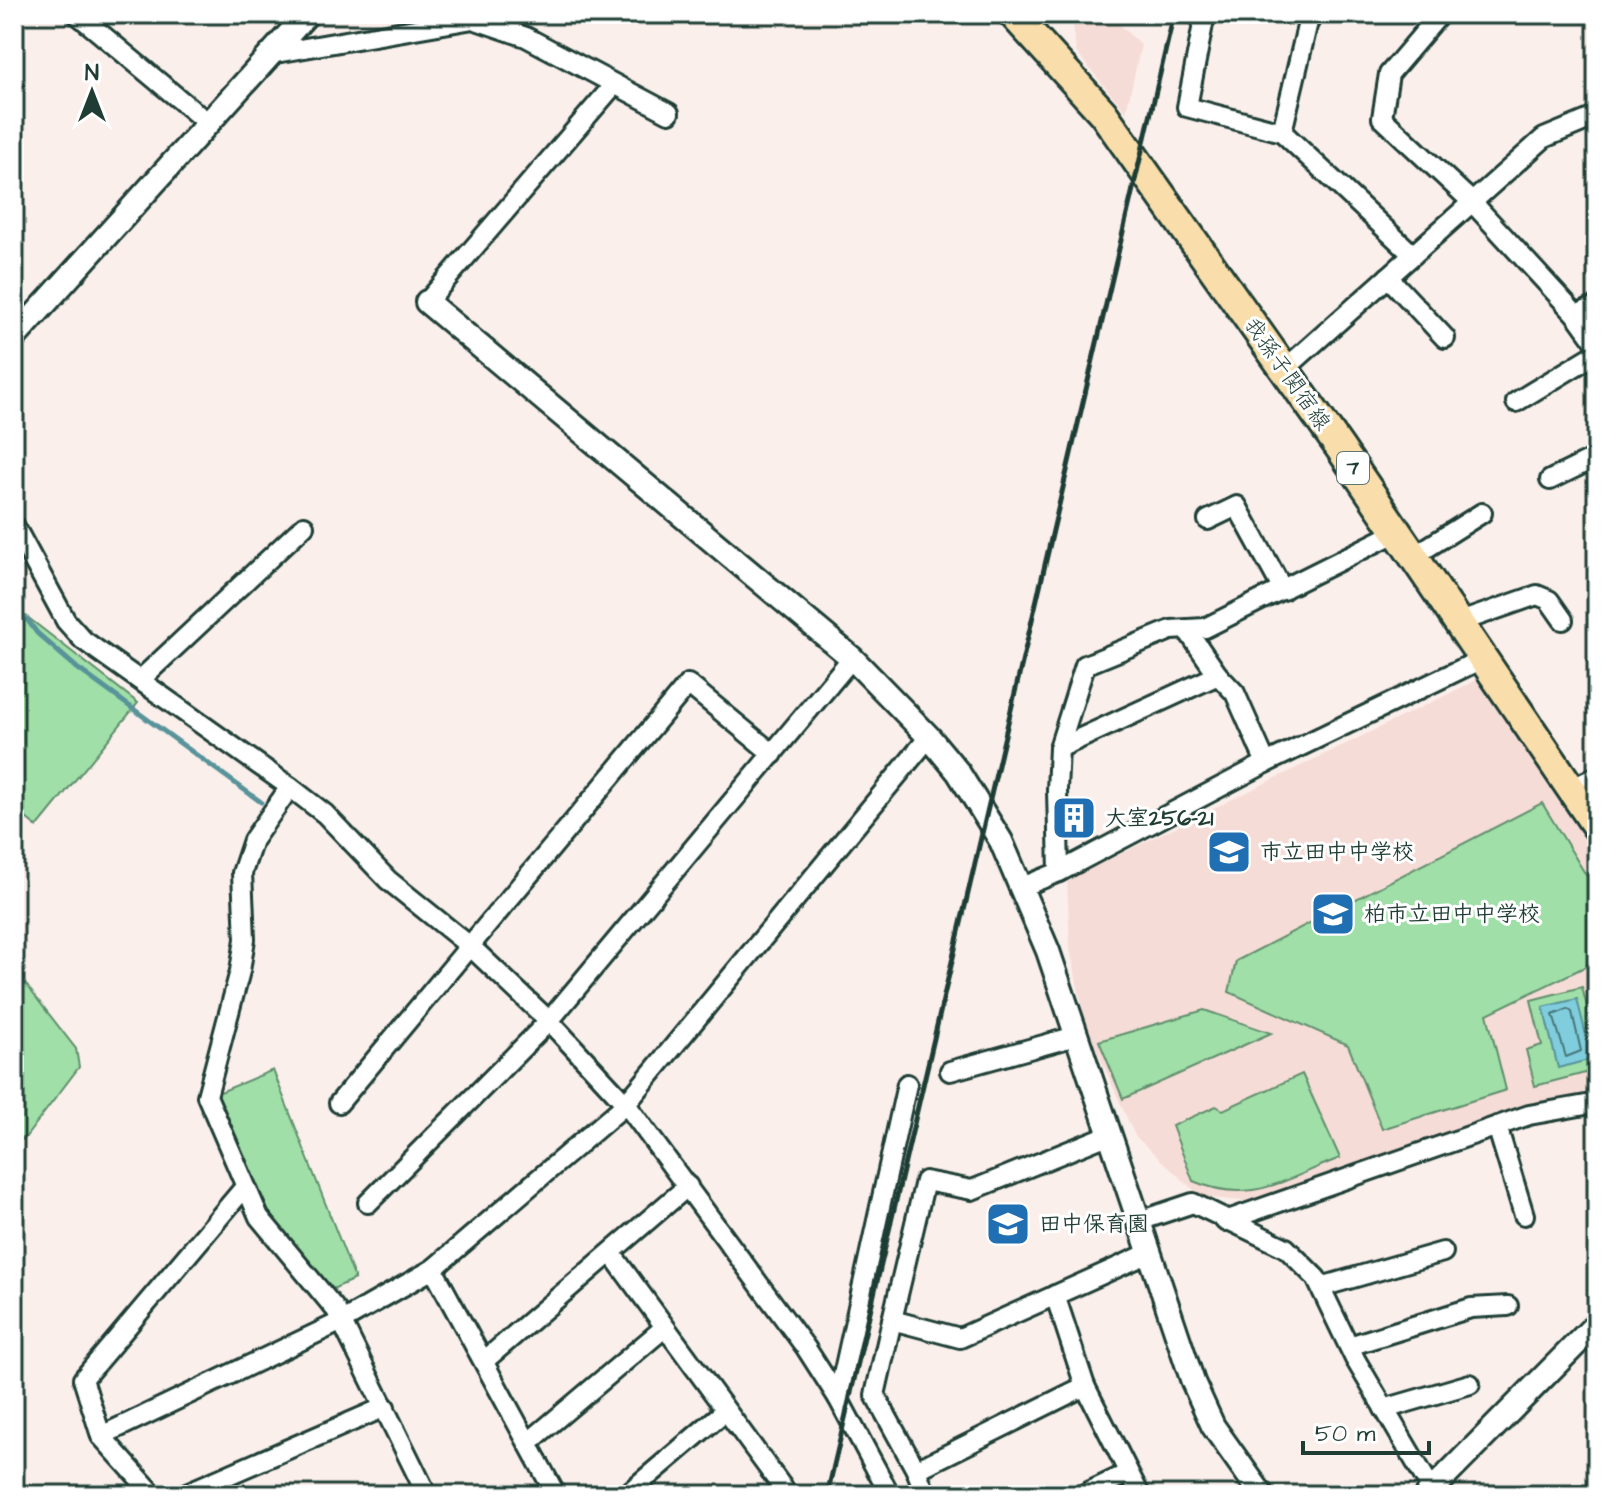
<svg xmlns="http://www.w3.org/2000/svg" width="1611" height="1509" font-family="'Architects Daughter','Klee One',sans-serif">
	<style>
		.built { fill: #f6dcd6 }
		.green { fill: #a0dfa7; stroke: #608e6e; stroke-width: 2 }
		.water { fill: #80cdde; stroke: #59939a; stroke-width: 2 }
		.lines { fill: none; stroke-linecap: round; stroke-linejoin: round }
		.shore { stroke: #467778; stroke-width: 2 }
		.stream { stroke: #59939a; stroke-width: 5 }
		.minor-casing { stroke: #1f3d34; stroke-width: 24 }
		.tertiary-casing { stroke: #1f3d34; stroke-width: 28 }
		.primary-casing { stroke: #1f3d34; stroke-width: 34 }
		.minor { stroke: #fff; stroke-width: 18 }
		.tertiary { stroke: #fff; stroke-width: 22 }
		.primary { stroke: #f9deab; stroke-width: 28 }
		.rail { stroke: #1f3d34; stroke-width: 5 }
		.labels { text-anchor: middle; dominant-baseline: central; stroke-width: 6; stroke-linejoin: round; paint-order: stroke }
		.shield { fill: #fff; stroke: #627771; stroke-width: 2 }
		.shield-label { font-size: 20px; font-weight: bold; fill: #1f3d34 }
		.street-label { font-size: 22px; fill: #1f3d34; stroke: #fff }
		.poi-label { font-size: 22px; font-weight: bold; fill: #1f3d34; stroke: #fff; text-anchor: start }
	</style>
	<rect width="100%" height="100%" fill="#fbefec"/>
	<filter id="ink" filterUnits="userSpaceOnUse"><feTurbulence type="fractalNoise" baseFrequency=".0125" numOctaves="2"/><feDisplacementMap in="SourceGraphic" scale="16" xChannelSelector="R" yChannelSelector="G"/><feConvolveMatrix kernelMatrix="1 2 1 2 8 2 1 2 1" color-interpolation-filters="sRGB"/></filter>
	<g filter="url(#ink)">
		<!-- built -->
		<g class="built">
			<polygon points="1072,14 1108,14 1141,45 1126,112 1076,52"/>
			<polygon points="1485,676 1597,845 1597,977 1586,981 1597,1012 1597,1094 1530,1105 1254,1202 1201,1197 1135,1136 1086,1026 1070,948 1067,880"/>
		</g>
		<!-- green -->
		<g class="green">
			<polygon points="26,616 138,703 37,827 14,808 14,618"/>
			<polygon points="1542,803 1597,893 1597,961 1487,1014 1506,1090 1382,1129 1348,1045 1229,992 1236,961"/>
			<polygon points="14,969 76,1049 79,1067 25,1138 14,1144"/>
			<polygon points="1582,987 1597,1047 1597,1070 1535,1086 1526,1050 1542,1045 1531,1000"/>
			<polygon points="1204,1010 1271,1033 1123,1099 1099,1041"/>
			<polygon points="273,1070 355,1279 326,1292 266,1217 213,1095"/>
			<path d="M1302,1074l38,84c-55,21 -89,48 -147,23l-21,-55 44,-20 7,4z"/>
		</g>
		<!-- water -->
		<polygon class="water" points="1577,999 1592,1059 1558,1068 1543,1007"/>
		<g class="lines">
			<!-- shore -->
			<polygon class="shore" points="1568,1009 1572,1012 1581,1051 1566,1057 1553,1015"/>
			<!-- stream -->
			<polyline class="stream" points="14,619 26,618 37,633 77,668 261,802"/>
			<!-- minor casing -->
			<g class="minor-casing">
				<g id="minor">
					<polyline points="77,14 209,124"/>
					<polyline points="1205,14 1187,107 1282,132 1413,255"/>
					<polyline points="1440,14 1389,74 1382,118 1473,203 1576,315 1597,306"/>
					<polyline points="270,54 473,19 526,37 669,113"/>
					<polyline points="1282,132 1308,22 1316,14"/>
					<polyline points="1388,277 1445,338"/>
					<polyline points="427,302 613,86"/>
					<polyline points="1576,315 1597,344"/>
					<polyline points="1284,370 1544,138 1597,116"/>
					<polyline points="1516,402 1597,353"/>
					<polyline points="1550,480 1597,457"/>
					<polyline points="1208,520 1237,506 1283,590"/>
					<polyline points="14,525 66,621 83,640 290,787 253,840 242,873 245,939 240,971 207,1096 259,1217 336,1310 427,1495"/>
					<polyline points="1414,556 1482,513"/>
					<polyline points="1460,622 1537,595 1549,600 1563,620"/>
					<polyline points="1187,630 1218,675 1235,693 1266,763"/>
					<polyline points="140,680 304,526"/>
					<polyline points="1059,748 1218,675"/>
					<polyline points="290,787 325,814 388,880 471,947 549,1021 626,1104 806,1348 838,1398 890,1495"/>
					<polyline points="1571,789 1597,776"/>
					<polyline points="1059,872 1057,790 1059,748 1085,665 1171,630 1205,628 1397,532"/>
					<polyline points="1022,887 1059,872 1266,763 1484,658"/>
					<polyline points="950,1071 1076,1036"/>
					<polyline points="339,1103 688,684 773,754"/>
					<polyline points="1497,1126 1524,1215"/>
					<polyline points="368,1203 549,1021 852,658"/>
					<polyline points="1225,1221 1529,1115 1597,1103"/>
					<polyline points="1136,1222 1193,1203 1286,1248 1316,1278 1355,1359 1435,1495"/>
					<polyline points="611,1253 788,1495"/>
					<polyline points="433,1269 556,1495"/>
					<polyline points="1321,1287 1443,1252"/>
					<polyline points="1055,1295 1085,1386"/>
					<polyline points="892,1320 925,1181 972,1190 1108,1135"/>
					<polyline points="1349,1346 1471,1308 1508,1306"/>
					<polyline points="484,1361 688,1186"/>
					<polyline points="838,1398 907,1084"/>
					<polyline points="1384,1409 1470,1384"/>
					<polyline points="101,1436 342,1321 433,1269 626,1104 929,737"/>
					<polyline points="529,1442 664,1328"/>
					<polyline points="916,1470 875,1395 892,1320 960,1338 1147,1254"/>
					<polyline points="154,1495 101,1436 83,1379 244,1188"/>
					<polyline points="182,1495 385,1407"/>
					<polyline points="626,1495 725,1411"/>
					<polyline points="926,1495 916,1470 1085,1386 1140,1495"/>
					<polyline points="1082,1495 1126,1474"/>
				</g>
			</g>
			<!-- tertiary casing -->
			<g class="tertiary-casing">
				<g id="tertiary">
					<polyline points="427,302 852,658 929,737 958,772 1001,841 1048,951 1193,1382 1213,1426 1262,1495"/>
					<polyline points="14,338 307,14"/>
					<polyline points="1427,1495 1597,1323"/>
				</g>
			</g>
			<!-- primary casing -->
			<g class="primary-casing">
				<polyline id="primary" points="1013,14 1103,113 1340,448 1597,827"/>
			</g>
			<!-- minor -->
			<use href="#minor" class="minor"/>
			<!-- tertiary -->
			<use href="#tertiary" class="tertiary"/>
			<!-- primary -->
			<use href="#primary" class="primary"/>
			<!-- rail -->
			<polyline class="rail" points="827,1495 1174,14"/>
		</g>
	</g>
	<!-- icons -->
	<defs>
		<g id="building-square" transform="scale(2.3)"><rect x="-9" y="-9" width="18" height="18" rx="4" fill="#1f6fb2" stroke="#fff"/><path d="M-4-6H4V6H1V3H-1V6H-4ZM-2.5-4.3h1.7v1.8h-1.7ZM.8-4.3h1.7v1.8H.8ZM-2.5-1h1.7V.8h-1.7ZM.8-1h1.7V.8H.8Z" fill="#fff"/></g>
		<g id="school-square" transform="scale(2.3)"><rect x="-9" y="-9" width="18" height="18" rx="4" fill="#1f6fb2" stroke="#fff"/><path d="M0-5L7-2L0 1L-7-2ZM-4 1L0 2.5L4 1V4Q0 6-4 4Z" fill="#fff"/></g>
	</defs>
	<g fill-rule="evenodd">
		<use href="#building-square" x="1074" y="818"/>
		<use href="#school-square" x="1229" y="852"/>
		<use href="#school-square" x="1333" y="914"/>
		<use href="#school-square" x="1008" y="1224"/>
	</g>
	<g class="labels">
		<!-- shield labels -->
		<rect class="shield" x="1337" y="452" width="32" height="32" rx="6"/>
		<g class="shield-label">
			<text x="1353" y="468">7</text>
		</g>
		<!-- street labels -->
		<g class="street-label">
			<text transform="translate(1287 374) rotate(55)">我孫子関宿線</text>
		</g>
		<!-- poi labels -->
		<g class="poi-label">
			<text x="1105" y="818">大室256-21</text>
			<text x="1260" y="852">市立田中中学校</text>
			<text x="1364" y="914">柏市立田中中学校</text>
			<text x="1039" y="1224">田中保育園</text>
		</g>
	</g>
	<!-- margin -->
	<rect width="1611" height="1509" fill="none" stroke="#fff" stroke-width="48"/>
	<rect x="24" y="24" width="1563" height="1461" fill="none" stroke="#1f3d34" stroke-width="3" filter="url(#ink)"/>
	<!-- north arrow -->
	<g transform="translate(92 92)" stroke="#ffffff" stroke-width="6" paint-order="stroke">
	<path d="M0-6L14 30L0 20L-14 30Z" fill="#1f3d34"/>
	<text y="-12" font-size="22" font-weight="bold" text-anchor="middle" fill="#1f3d34">N</text>
	</g>
	<!-- scale -->
	<path d="M1303 1441v12h126v-12" fill="none" stroke="#1f3d34" stroke-width="4"/>
	<text x="1315" y="1441" font-size="24" fill="#1f3d34" stroke="#ffffff" stroke-width="6" paint-order="stroke">50 m</text>
</svg>
